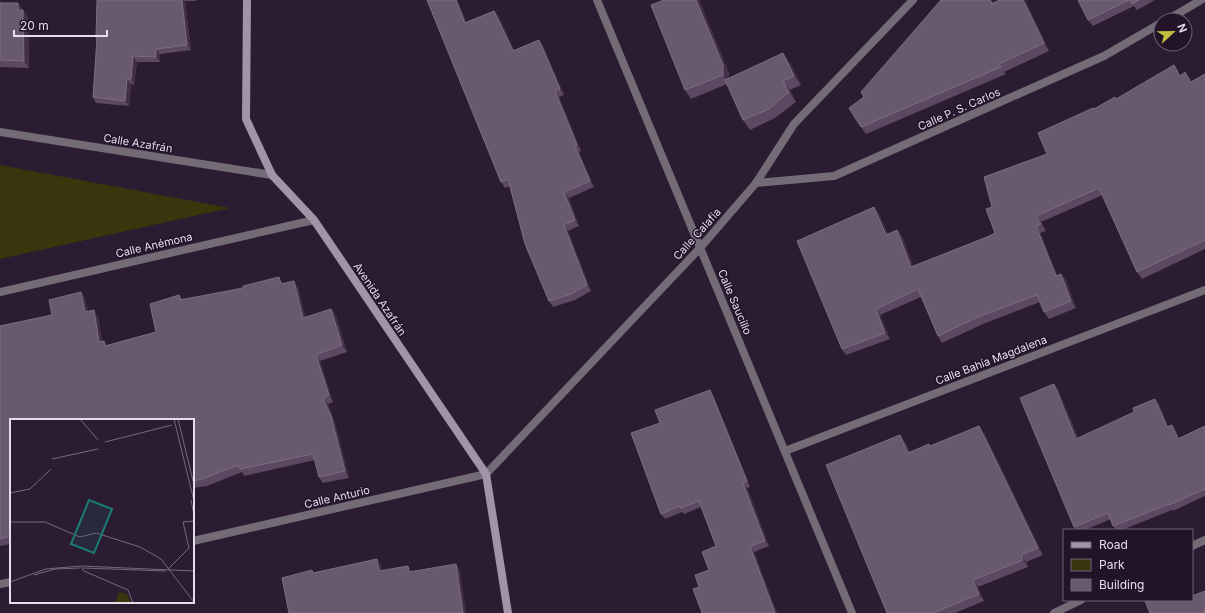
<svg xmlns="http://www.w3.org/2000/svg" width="1205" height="613" font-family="Inter,sans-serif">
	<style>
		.green { fill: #38360c }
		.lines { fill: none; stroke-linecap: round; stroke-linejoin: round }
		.street { stroke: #736b76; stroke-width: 8 }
		.secondary { stroke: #a094a6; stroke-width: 8 }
		.wall { fill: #5a4960 }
		.shaded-wall { fill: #413048 }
		.building { fill: #69596f; stroke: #7c6d83 }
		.labels { text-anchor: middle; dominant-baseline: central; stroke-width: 3; stroke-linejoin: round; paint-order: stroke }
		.street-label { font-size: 11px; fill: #e6dceb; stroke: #221328 }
		.inset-road { fill: none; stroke: #76697c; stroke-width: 1 }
		.view { fill: #1a7b74; fill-opacity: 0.15; stroke: #1a7b74; stroke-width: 2 }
		.inset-edge { fill: none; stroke: #e6dceb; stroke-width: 2 }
	</style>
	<rect width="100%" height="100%" fill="#2b1c32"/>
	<!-- green -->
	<polygon class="green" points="0,165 230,208 0,259"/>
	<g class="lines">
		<!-- street -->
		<g class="street">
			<polyline points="597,0 852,613"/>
			<polyline points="1167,20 1201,0"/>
			<polyline points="0,132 272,175"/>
			<polyline points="756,183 834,176 1104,56 1161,23"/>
			<polyline points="0,292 314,220"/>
			<polyline points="785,451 1205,290"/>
			<polyline points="193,541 486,474 700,248 756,183 794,124 913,0"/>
			<polyline points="1192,546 1205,540"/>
			<polyline points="0,584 11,582"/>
			<polyline points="1054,613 1081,600"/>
		</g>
		<!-- secondary -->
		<polyline class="secondary" points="247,0 246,119 272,175 314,220 486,474 508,613"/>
	</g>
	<!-- wall -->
	<g class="wall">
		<polygon points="97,0 196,0 196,1 185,1 191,50 160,54 160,62 137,62 134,85 131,84 129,106 96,103 93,97 97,40 96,38"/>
		<polygon points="427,0 457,0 466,22 494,11 499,17 514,50 539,40 543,46 564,95 559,97 581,151 579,152 594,187 569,198 579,226 568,231 591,291 575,300 553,307 549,301 510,186 505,188 501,182"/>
		<polygon points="664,0 699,0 729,73 729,78 790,63 801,85 790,90 796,102 775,118 750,130 743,120 727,84 691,99 685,90"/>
		<polygon points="941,0 991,0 993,3 999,0 1025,0 1049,51 1004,72 1006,74 866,134 861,127"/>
		<polygon points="1078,0 1155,0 1137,10 1134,6 1093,26 1088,20"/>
		<polygon points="0,3 18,3 28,17 29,68 0,67"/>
		<polygon points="1205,74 1205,249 1142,279 1137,272 1103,195 1041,222 1046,231 1040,233 1057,275 1066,280 1076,308 1049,319 1044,312 1040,302 983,324 942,343 938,336 921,297 880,315 890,339 846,355 842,349 879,214 888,234 897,230 902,236 913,266 987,237 995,233 992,207 1094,109 1117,99 1181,76 1191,82"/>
		<polygon points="283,284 298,287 305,317 331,309 336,316 347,352 320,361 333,402 328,404 335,423 349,478 323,483 319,477 315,460 244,476 242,472 207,486 193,488 193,420 11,420 11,544 0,546 0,326 52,315 81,292 85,299 88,312 98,317 102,342 104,341 107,346 156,332 179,295 182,299"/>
		<polygon points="1058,389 1078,438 1159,404 1168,427 1176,431 1179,438 1205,426 1205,496 1173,511 1172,510 1122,530 1116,530 1113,526 1111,519 1085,530 1076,530 1074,527"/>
		<polygon points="713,395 750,487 747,488 769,546 754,552 777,613 702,613 699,587 709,570 716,546 701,507 684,514 682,512 665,519 661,514 660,423"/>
		<polygon points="984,433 1043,555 1026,562 1028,567 978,587 984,601 955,613 887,613 905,442 910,452 931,446"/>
	</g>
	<!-- shaded-wall -->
	<g class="shaded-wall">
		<polygon points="182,0 184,0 185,1 191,50 187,45"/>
		<polygon points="456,0 457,0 469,29 465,23"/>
		<polygon points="696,0 699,0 729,73 729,83 723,75"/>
		<polygon points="1023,0 1025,0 1049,51 1044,43"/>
		<polygon points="18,3 28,17 29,68 24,61"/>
		<polygon points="494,11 499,17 517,57 513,51"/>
		<polygon points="539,40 543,46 564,95 560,89"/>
		<polygon points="156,49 160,54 160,62 156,57"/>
		<polygon points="783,53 790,63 801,85 794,76"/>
		<polygon points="133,56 137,62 134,85 131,79"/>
		<polygon points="127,79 131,84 129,106 125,101"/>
		<polygon points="783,81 790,90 796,102 789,92"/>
		<polygon points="555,91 559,97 581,151 577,145"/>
		<polygon points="575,146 579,152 594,187 590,181"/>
		<polygon points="564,192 569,198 579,226 575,220"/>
		<polygon points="874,207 879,214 891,242 886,235"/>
		<polygon points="1036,216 1041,222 1046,231 1041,224"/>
		<polygon points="564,225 568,231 591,291 587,285"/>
		<polygon points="1036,226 1040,233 1060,282 1056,276"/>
		<polygon points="897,230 902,236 916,273 911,267"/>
		<polygon points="1061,274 1066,280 1076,308 1071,301"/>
		<polygon points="279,277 283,283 281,284"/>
		<polygon points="294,281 298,287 307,324 303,318"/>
		<polygon points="81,292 85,299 89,319 85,312"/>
		<polygon points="331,309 336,316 347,352 342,345"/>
		<polygon points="876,309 880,315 890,339 885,333"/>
		<polygon points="94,310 98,317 103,349 99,342"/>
		<polygon points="316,355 320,361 333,402 329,395"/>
		<polygon points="1054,384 1058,389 1080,444 1076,439"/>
		<polygon points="710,390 713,395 750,487 747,481"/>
		<polygon points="323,398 328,404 335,423 349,478 345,471"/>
		<polygon points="1155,399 1159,404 1170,433 1167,427"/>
		<polygon points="1172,425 1176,431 1182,444 1178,439"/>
		<polygon points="979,426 984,433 1043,555 1038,548"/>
		<polygon points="900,435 905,442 913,460 908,453"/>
		<polygon points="743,483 747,488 769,546 765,541"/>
		<polygon points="750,546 754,552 777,613 775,613"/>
		<polygon points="1021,555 1026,562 1028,567 1023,560"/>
		<polygon points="377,559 381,565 383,577 379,571"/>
		<polygon points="456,564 460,570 466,613 463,613"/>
		<polygon points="408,566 412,571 409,572"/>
		<polygon points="973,580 978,587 984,601 979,594"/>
	</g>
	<!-- building -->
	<g class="building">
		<polygon points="97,0 182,0 187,45 156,49 156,57 133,56 131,79 127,79 125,101 93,97 97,38 96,38"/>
		<polygon points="427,0 456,0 465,23 494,11 513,51 539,40 560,89 555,91 577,145 575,146 590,181 564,192 575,220 564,225 587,285 571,294 549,301 525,244 508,179 501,182"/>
		<polygon points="664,0 696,0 723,65 723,75 685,90 651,5"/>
		<polygon points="941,0 990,0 992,4 999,0 1023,0 1044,43 999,64 1001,67 861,127 849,108 864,97 861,92"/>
		<polygon points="1078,0 1129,0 1088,20"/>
		<polygon points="1130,0 1139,0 1132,4"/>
		<polygon points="0,3 18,3 18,10 23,10 24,61 0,60"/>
		<polygon points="783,53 794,76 783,81 789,92 769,109 743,120 725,80"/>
		<polygon points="1174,65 1180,76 1185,72 1191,82 1205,74 1205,240 1137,272 1099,188 1036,216 1041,224 1036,226 1056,276 1061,274 1071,301 1044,312 1037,295 978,317 938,336 918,289 876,309 885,333 842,349 797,241 874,207 886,235 897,230 911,267 987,237 995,233 986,209 992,207 984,177 1047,154 1038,133 1093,108 1094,109 1115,97 1116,99"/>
		<polygon points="279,277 281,284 294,281 303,318 331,309 342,345 316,355 329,395 323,398 331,416 345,471 319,477 313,454 240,469 238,465 202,479 193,481 193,420 11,420 11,536 0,539 0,326 52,315 49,300 81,292 85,312 94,310 99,342 104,341 105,346 156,332 150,304 179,295 180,300 243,288 243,286"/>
		<polygon points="1054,384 1076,439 1134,412 1133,408 1155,399 1167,427 1172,425 1178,439 1205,426 1205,489 1169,505 1169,504 1113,526 1108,513 1074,527 1020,398"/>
		<polygon points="710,390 747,481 743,483 765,541 750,546 775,613 702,613 693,589 699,587 695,575 709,570 702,552 716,546 699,501 680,508 679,506 661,514 631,433 660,423 655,410"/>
		<polygon points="979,426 1038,548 1021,555 1023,560 973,580 979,594 933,613 887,613 826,465 900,435 908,453 929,444 930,446"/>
		<polygon points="377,559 379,571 408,566 409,572 456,564 463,613 289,613 282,578 312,570 313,573"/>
		<polygon points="1205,591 1205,613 1150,613 1145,601 1148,600 1179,600 1180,601 1183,600 1192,600 1192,596"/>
	</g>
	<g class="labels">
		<!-- street labels -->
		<g class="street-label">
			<text transform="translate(959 109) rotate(-24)">Calle P. S. Carlos</text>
			<text transform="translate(138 143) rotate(9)">Calle Azafrán</text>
			<text transform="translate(697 234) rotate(-48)">Calle Calafia</text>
			<text transform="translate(154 245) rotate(-13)">Calle Anémona</text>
			<text transform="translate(380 299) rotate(56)">Avenida Azafrán</text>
			<text transform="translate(735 302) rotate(67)">Calle Saucillo</text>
			<text transform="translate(991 360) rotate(-21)">Calle Bahía Magdalena</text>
			<text transform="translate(337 497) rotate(-13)">Calle Anturio</text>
		</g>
	</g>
	<!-- overview -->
	<g transform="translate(10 419)">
		<rect width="184" height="184" fill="#2b1c32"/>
		<path d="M109,173l8,2 4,9h-16z" fill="#38360c"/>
		<path class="inset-road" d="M70,0l18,21M164,0l20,82M168,0l16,66M95,23l67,-17M42,40l46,-10M0,74l20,-4 21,-20M181,81l3,15M0,103h35l35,15 16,-4 44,14 21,12 33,43M71,147l113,5M73,149l83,3M158,150l21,-21 -6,-26 11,-1M24,156l21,-6 25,-1M0,163l36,-13 34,-3 4,5 44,19 5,13"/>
		<path class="view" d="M79,81l23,9 -18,44 -23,-9z"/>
		<rect width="184" height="184" class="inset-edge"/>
	</g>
	<!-- legend -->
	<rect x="1063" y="529" width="130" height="72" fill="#221328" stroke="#706376"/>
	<rect x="1071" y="542" width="20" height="6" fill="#a094a6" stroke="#706376"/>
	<text x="1099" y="549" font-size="12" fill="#e6dceb">Road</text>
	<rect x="1071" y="559" width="20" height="12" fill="#38360c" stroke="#706376"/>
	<text x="1099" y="569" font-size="12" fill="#e6dceb">Park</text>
	<rect x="1071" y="579" width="20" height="12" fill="#69596f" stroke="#706376"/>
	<text x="1099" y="589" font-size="12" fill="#e6dceb">Building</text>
	<!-- north arrow -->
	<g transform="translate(1173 32) rotate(68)"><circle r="19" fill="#221328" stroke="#706376"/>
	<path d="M0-3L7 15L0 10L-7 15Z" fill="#c2bd3f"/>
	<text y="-6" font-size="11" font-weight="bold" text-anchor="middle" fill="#e6dceb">N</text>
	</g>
	<!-- scale -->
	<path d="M14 30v6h93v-6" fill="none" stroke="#e6dceb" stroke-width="2"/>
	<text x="20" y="30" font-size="12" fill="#e6dceb" stroke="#221328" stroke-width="3" paint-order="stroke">20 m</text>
</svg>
